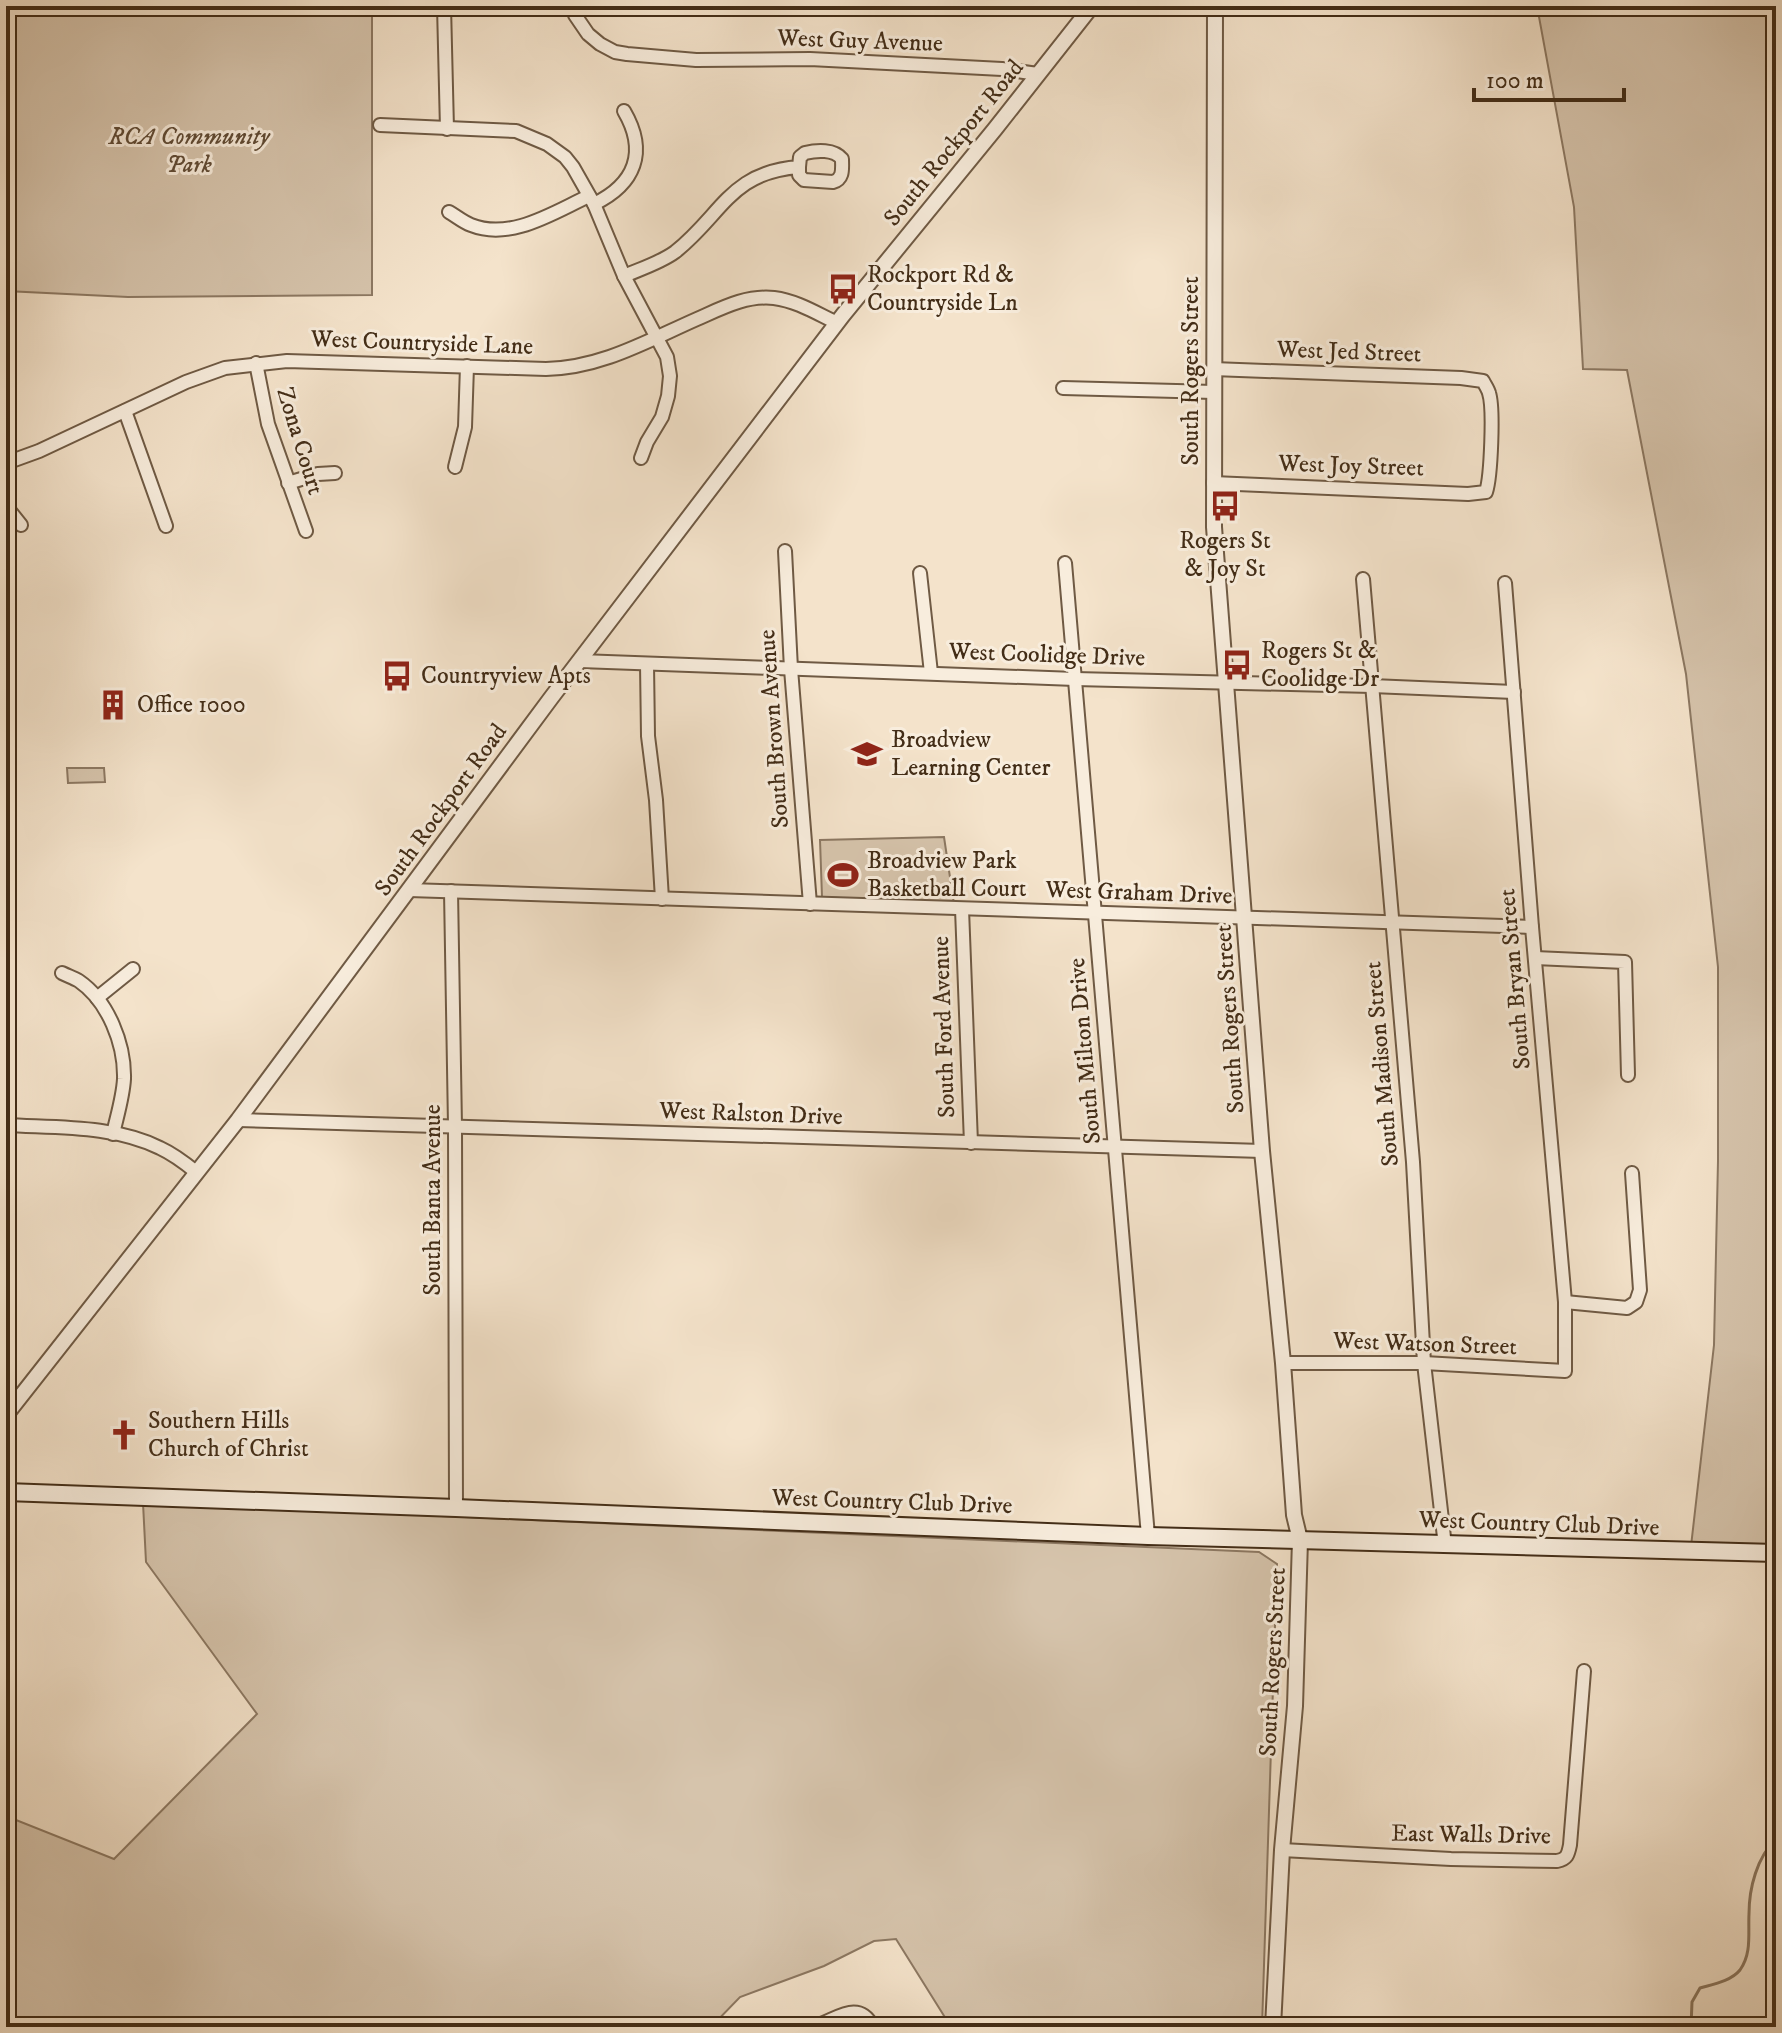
<svg xmlns="http://www.w3.org/2000/svg" width="1782" height="2033" font-family="'IM FELL DW Pica',serif">
	<style>
		.green { fill: #d6c4ac; stroke: #8c7862; stroke-width: 2 }
		.lines { fill: none; stroke-linecap: round; stroke-linejoin: round }
		.stream { stroke: #89755e; stroke-width: 3 }
		.minor-casing { stroke: #6f5a44; stroke-width: 16 }
		.tertiary-casing { stroke: #6f5a44; stroke-width: 18 }
		.secondary-casing { stroke: #432d17; stroke-width: 20 }
		.minor { stroke: #f8eddd; stroke-width: 12 }
		.tertiary { stroke: #f8eddd; stroke-width: 14 }
		.secondary { stroke: #f8eddd; stroke-width: 16 }
		.labels { text-anchor: middle; dominant-baseline: central; stroke-width: 6; stroke-linejoin: round; paint-order: stroke }
		.street-label { font-size: 24px; fill: #432d17; stroke: #f8eddd }
		.park-label { font-size: 24px; font-style: italic; fill: #604b35; stroke: #f8eddd }
		.poi-label { font-size: 24px; fill: #432d17; stroke: #f8eddd; text-anchor: start }
	</style>
	<rect width="100%" height="100%" fill="#f4e3cb"/>
	<filter id="stains"><feTurbulence type="fractalNoise" baseFrequency=".0025" numOctaves="4"/><feColorMatrix values="0 0 0 0 .2 0 0 0 0 .09 0 0 0 0 .02 0 0 0 .5 -.17"/></filter>
	<radialGradient id="worn" r=".72"><stop offset=".6" stop-color="#630" stop-opacity="0"/><stop offset="1" stop-color="#630" stop-opacity=".3"/></radialGradient>
	<!-- green -->
	<g class="green">
		<polygon points="6,6 372,6 372,295 128,297 6,291"/>
		<polygon points="1537,6 1776,6 1776,1554 1690,1555 1714,1345 1718,1161 1718,967 1686,674 1627,370 1583,369 1574,207"/>
		<polygon points="67,768 104,768 105,782 68,783"/>
		<polygon points="944,837 954,904 822,897 820,840"/>
		<polygon points="143,1503 1259,1552 1277,1564 1262,2027 951,2027 896,1939 874,1941 824,1966 740,1997 711,2027 6,2027 6,1816 114,1859 257,1714 146,1562"/>
	</g>
	<g class="lines">
		<!-- stream -->
		<path class="stream" d="M1691,2027l1,-25 8,-14c14,-4 31,-7 40,-18 12,-17 8,-36 9,-56 0,-26 8,-57 27,-75"/>
		<!-- minor casing -->
		<g class="minor-casing">
			<g id="minor">
				<polyline points="444,6 447,129"/>
				<polyline points="573,6 575,15 588,34 600,44 615,52 627,54 696,60 810,59 1002,69 1038,74"/>
				<polyline points="380,125 516,131 547,144 565,157 573,167 594,204 624,276 667,357 670,376 668,396 662,417 647,442 641,458"/>
				<path d="M594,204c41,-20 54,-52 30,-93"/>
				<path d="M449,212c7,4 14,10 22,13 40,16 83,-13 118,-29"/>
				<path d="M624,276c16,-7 36,-13 51,-24 47,-37 55,-80 124,-85v8l5,5 29,2c11,-3 9,-14 9,-23 -8,-10 -25,-9 -37,-6l-5,4 -1,10"/>
				<polyline points="256,363 268,424 306,531"/>
				<polyline points="1063,388 1214,392"/>
				<polyline points="125,411 166,526"/>
				<path d="M6,463l33,-12 147,-69 39,-14 62,-7 259,8c55,-1 101,-28 151,-50 25,-11 49,-24 77,-21 23,3 42,15 63,25"/>
				<polyline points="455,467 465,427 467,366"/>
				<polyline points="288,483 318,474 335,473"/>
				<path d="M1213,483l255,11 18,-2c5,-15 8,-84 3,-99 -1,-4 -4,-8 -6,-12l-22,-3 -248,-9"/>
				<polyline points="6,502 9,510 21,525"/>
				<polyline points="785,551 791,669 810,904"/>
				<polyline points="1065,563 1148,1536"/>
				<polyline points="920,573 931,673"/>
				<polyline points="1363,579 1413,1162 1424,1363 1445,1546"/>
				<polyline points="580,661 1075,679 1372,686 1514,692"/>
				<polyline points="647,664 648,736 656,800 662,899"/>
				<polyline points="409,890 1532,927"/>
				<polyline points="451,891 455,1126 456,1508"/>
				<polyline points="962,909 971,1143"/>
				<polyline points="1535,958 1625,962 1628,1075"/>
				<path d="M62,973c6,3 12,5 17,8 29,20 46,63 45,98 -1,18 -7,37 -11,55"/>
				<polyline points="97,998 133,969"/>
				<polyline points="238,1120 1262,1151"/>
				<path d="M6,1125c50,3 108,0 154,23 13,6 25,15 36,24"/>
				<polyline points="1565,1302 1627,1308 1636,1302 1640,1290 1632,1173"/>
				<polyline points="1283,1363 1424,1363 1565,1371 1565,1302 1532,927 1505,583"/>
				<path d="M1282,1850l169,9 106,2c10,-2 11,-6 13,-16l14,-174"/>
				<path d="M812,2027c22,-5 46,-30 61,0"/>
			</g>
		</g>
		<!-- tertiary casing -->
		<g class="tertiary-casing">
			<g id="tertiary">
				<polyline points="1215,6 1214,527 1262,1151 1283,1363 1294,1515 1300,1540 1295,1706 1282,1850 1273,2027"/>
				<polyline points="6,1415 238,1120 551,698 843,315 995,129 1092,6"/>
			</g>
		</g>
		<!-- secondary casing -->
		<g class="secondary-casing">
			<polyline id="secondary" points="6,1492 456,1508 1148,1536 1776,1553"/>
		</g>
		<!-- minor -->
		<use href="#minor" class="minor"/>
		<!-- tertiary -->
		<use href="#tertiary" class="tertiary"/>
		<!-- secondary -->
		<use href="#secondary" class="secondary"/>
	</g>
	<!-- icons -->
	<defs>
		<g id="bus-bare" transform="scale(2.4)"><path d="M-5-6H5V4H4V6H2V4H-2V6H-4V4H-5ZM-3.5-4V0h7V-4ZM-3.5 1.2v1.5H-2V1.2ZM2 1.2v1.5H3.5V1.2Z" fill="#8f2418" stroke="#f8eddd" stroke-width="2.5" paint-order="stroke"/></g>
		<g id="building-bare" transform="scale(2.4)"><path d="M-4-6H4V6H1V3H-1V6H-4ZM-2.5-4.3h1.7v1.8h-1.7ZM.8-4.3h1.7v1.8H.8ZM-2.5-1h1.7V.8h-1.7ZM.8-1h1.7V.8H.8Z" fill="#8f2418" stroke="#f8eddd" stroke-width="2.5" paint-order="stroke"/></g>
		<g id="school-bare" transform="scale(2.4)"><path d="M0-5L7-2L0 1L-7-2ZM-4 1L0 2.5L4 1V4Q0 6-4 4Z" fill="#8f2418" stroke="#f8eddd" stroke-width="2.5" paint-order="stroke"/></g>
		<g id="stadium-bare" transform="scale(2.4)"><path d="M0-5a6.5 5 0 1 0 0 10a6.5 5 0 1 0 0-10ZM-3.5-1.8h7v3.6h-7Z" fill="#8f2418" stroke="#f8eddd" stroke-width="2.5" paint-order="stroke"/></g>
		<g id="church-bare" transform="scale(2.4)"><path d="M-1.2-6h2.4v3.5h3.3v2.4h-3.3V6h-2.4V-.1h-3.3v-2.4h3.3Z" fill="#8f2418" stroke="#f8eddd" stroke-width="2.5" paint-order="stroke"/></g>
	</defs>
	<g fill-rule="evenodd">
		<use href="#bus-bare" x="843" y="289"/>
		<use href="#bus-bare" x="1225" y="506"/>
		<use href="#bus-bare" x="1237" y="665"/>
		<use href="#bus-bare" x="397" y="676"/>
		<use href="#building-bare" x="113" y="705"/>
		<use href="#school-bare" x="867" y="754"/>
		<use href="#stadium-bare" x="843" y="875"/>
		<use href="#church-bare" x="124" y="1435"/>
	</g>
	<g class="labels">
		<!-- street labels -->
		<g class="street-label">
			<text transform="translate(860 41) rotate(2)">West Guy Avenue</text>
			<text transform="translate(954 143) rotate(-51)">South Rockport Road</text>
			<text transform="translate(422 343) rotate(2)">West Countryside Lane</text>
			<text transform="translate(1349 352) rotate(2)">West Jed Street</text>
			<text transform="translate(1191 371) rotate(-90)">South Rogers Street</text>
			<text transform="translate(300 441) rotate(73)">Zona Court</text>
			<text transform="translate(1351 466) rotate(2)">West Joy Street</text>
			<text transform="translate(1047 655) rotate(2)">West Coolidge Drive</text>
			<text transform="translate(774 729) rotate(-94)">South Brown Avenue</text>
			<text transform="translate(441 810) rotate(-54)">South Rockport Road</text>
			<text transform="translate(1139 893) rotate(2)">West Graham Drive</text>
			<text transform="translate(1515 979) rotate(-95)">South Bryan Street</text>
			<text transform="translate(1230 1019) rotate(-94)">South Rogers Street</text>
			<text transform="translate(944 1027) rotate(-92)">South Ford Avenue</text>
			<text transform="translate(1085 1051) rotate(-95)">South Milton Drive</text>
			<text transform="translate(1382 1064) rotate(-95)">South Madison Street</text>
			<text transform="translate(751 1114) rotate(2)">West Ralston Drive</text>
			<text transform="translate(433 1200) rotate(-90)">South Banta Avenue</text>
			<text transform="translate(1425 1344) rotate(2)">West Watson Street</text>
			<text transform="translate(892 1502) rotate(2)">West Country Club Drive</text>
			<text transform="translate(1539 1524) rotate(2)">West Country Club Drive</text>
			<text transform="translate(1273 1662) rotate(-87)">South Rogers Street</text>
			<text transform="translate(1471 1835) rotate(1)">East Walls Drive</text>
		</g>
		<!-- park labels -->
		<g class="park-label">
			<text x="189" y="137">RCA Community<tspan x="189" dy="28">Park</tspan></text>
		</g>
		<!-- poi labels -->
		<g class="poi-label">
			<text x="867" y="275">Rockport Rd &amp;<tspan x="867" dy="28">Countryside Ln</tspan></text>
			<text x="1225" y="541" text-anchor="middle">Rogers St<tspan x="1225" dy="28">&amp; Joy St</tspan></text>
			<text x="1261" y="651">Rogers St &amp;<tspan x="1261" dy="28">Coolidge Dr</tspan></text>
			<text x="421" y="676">Countryview Apts</text>
			<text x="137" y="705">Office 1000</text>
			<text x="891" y="740">Broadview<tspan x="891" dy="28">Learning Center</tspan></text>
			<text x="867" y="861">Broadview Park<tspan x="867" dy="28">Basketball Court</tspan></text>
			<text x="148" y="1421">Southern Hills<tspan x="148" dy="28">Church of Christ</tspan></text>
		</g>
	</g>
	<!-- margin -->
	<rect width="1782" height="2033" fill="none" stroke="#f4e3cb" stroke-width="32"/>
	<rect x="8" y="8" width="1766" height="2017" fill="none" stroke="#432d17" stroke-width="4"/>
	<rect x="16" y="16" width="1750" height="2001" fill="none" stroke="#432d17" stroke-width="2"/>
	<!-- scale -->
	<path d="M1474 88v12h150v-12" fill="none" stroke="#432d17" stroke-width="4"/>
	<text x="1486" y="88" font-size="24" fill="#432d17" stroke="#f8eddd" stroke-width="6" paint-order="stroke">100 m</text>
	<rect width="100%" height="100%" filter="url(#stains)"/>
	<rect width="100%" height="100%" fill="url(#worn)"/>
</svg>
